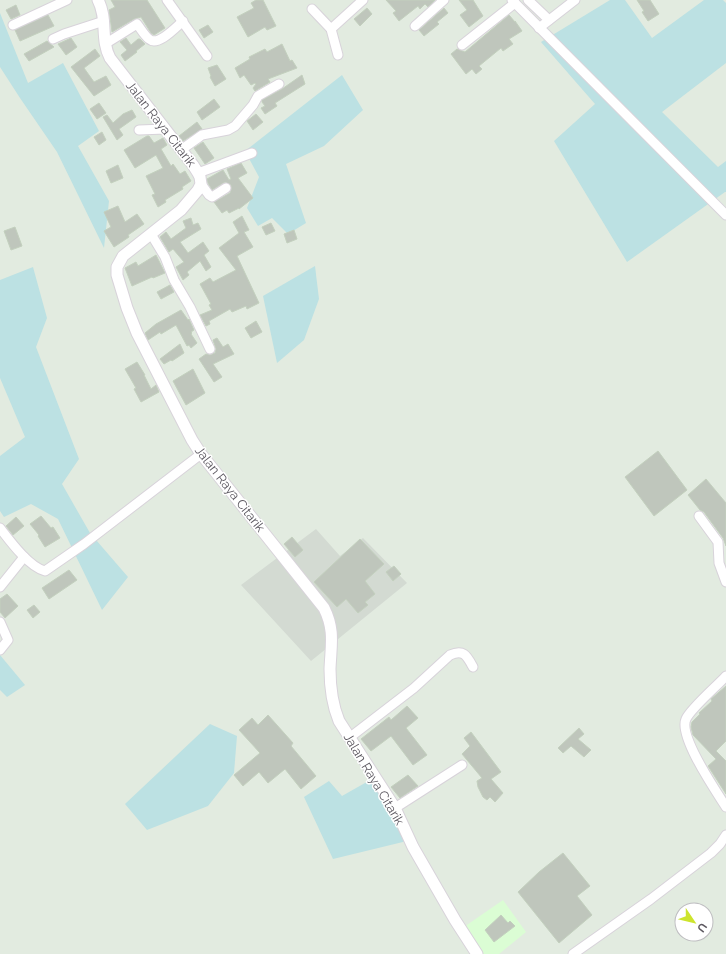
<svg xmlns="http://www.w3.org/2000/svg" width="726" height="954" font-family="Raleway,sans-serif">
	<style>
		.commercial { fill: #dbfdd4 }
		.industrial { fill: #d3dad2 }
		.green { fill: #bce1e3 }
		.building { fill: #bfc6bc; stroke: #c3d0be }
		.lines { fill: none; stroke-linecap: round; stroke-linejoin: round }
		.minor-casing { stroke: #d8d3da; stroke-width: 11 }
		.tertiary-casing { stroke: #d8d3da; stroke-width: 13 }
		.minor { stroke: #fff; stroke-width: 9 }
		.tertiary { stroke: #fff; stroke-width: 11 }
		.labels { text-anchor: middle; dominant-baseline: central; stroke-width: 3; stroke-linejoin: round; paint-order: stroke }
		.street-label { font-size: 13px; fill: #5d5961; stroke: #fff }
	</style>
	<rect width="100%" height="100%" fill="#e2ebe0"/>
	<!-- commercial -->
	<polygon class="commercial" points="503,900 526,932 499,954 481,954 464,927"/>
	<!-- industrial -->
	<polygon class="industrial" points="316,529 340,556 363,538 407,583 311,661 241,585"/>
	<!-- green -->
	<g class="green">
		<polygon points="610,0 625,0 652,38 704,0 723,0 726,3 726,63 662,112 718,167 726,161 726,192 725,192 627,262 554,141 595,104 541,42"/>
		<polygon points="0,13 28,83 63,63 99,131 78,146 109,201 104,248 57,152 20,98 0,67"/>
		<polygon points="342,75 363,110 324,146 286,164 306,223 288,234 272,218 258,226 247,208 259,177 245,151"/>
		<polygon points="315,266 319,299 304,340 277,363 263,296"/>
		<polygon points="33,267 47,318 36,347 79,459 62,484 90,533 128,577 102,610 58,519 31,504 4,517 0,511 0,456 25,437 0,378 0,280"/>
		<polygon points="0,655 25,685 7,697 0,690"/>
		<polygon points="210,724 237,736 234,773 208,806 147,830 125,804"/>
		<polygon points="372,779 399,812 407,841 333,859 304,797 329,781 342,796"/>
	</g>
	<!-- building -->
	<g class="building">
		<polygon points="111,0 147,0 165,28 154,35 151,33 141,17 134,19 112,32 109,10 115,7"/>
		<polygon points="256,0 263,0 276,26 267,30 265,27 248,37 237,17 254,8 251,3"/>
		<polygon points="386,0 435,0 428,7 425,4 420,9 418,6 399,21 393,13 396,11"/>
		<polygon points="459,0 473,0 483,16 469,27 460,15 467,10"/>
		<polygon points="637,0 650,0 659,14 648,21 642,12 644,11"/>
		<polygon points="16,5 20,15 11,19 6,10"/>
		<polygon points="367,8 372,14 360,26 354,19"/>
		<polygon points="444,8 448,13 437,22 439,24 424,36 419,30"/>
		<polygon points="48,15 54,26 20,41 15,30"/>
		<polygon points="509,15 515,22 515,21 522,31 509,39 513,44 503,51 501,48 479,66 482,69 476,74 472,69 466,74 451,54 457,49 465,52"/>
		<polygon points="208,25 213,32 204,38 199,30"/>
		<polygon points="71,38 77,47 66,55 58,44"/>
		<polygon points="126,38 131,45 138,39 140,39 145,44 136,51 137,52 125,61 121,55 127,50 120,42"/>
		<polygon points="47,41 54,47 29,61 24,54"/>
		<polygon points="282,44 290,61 292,60 297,68 268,79 270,82 255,91 253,88 256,84 255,83 251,85 244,75 240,78 235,68 250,59 249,57 265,49 267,52"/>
		<polygon points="95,49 100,56 84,68 94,82 106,76 111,85 94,96 71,67"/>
		<polygon points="217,65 226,79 215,86 210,77 211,76 208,68"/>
		<polygon points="302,75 305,84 275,103 277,106 265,114 261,108 265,106 262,102 262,100 282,89"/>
		<polygon points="214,99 220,107 202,120 197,112"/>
		<polygon points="99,103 106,113 97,119 90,109"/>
		<polygon points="132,110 136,117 119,129 123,135 117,140 103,117 107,115 113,123 123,114"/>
		<polygon points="256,114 263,122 253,130 247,121"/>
		<polygon points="197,122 202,129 183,141 179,136"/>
		<polygon points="102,132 106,140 99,145 94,137"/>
		<polygon points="147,136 149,136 154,143 163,138 167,145 161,149 171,166 173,164 180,174 185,171 191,181 182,187 183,189 165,200 166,202 158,207 152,195 155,194 146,176 163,168 156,155 135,168 124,150"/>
		<polygon points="203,142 214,158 205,164 194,148"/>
		<polygon points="241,163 247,173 238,178 253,198 239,209 239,208 229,213 227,210 222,213 214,202 230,193 231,190 231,185 225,182 212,190 208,183 207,179 223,170 229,180 231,179 227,169"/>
		<polygon points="118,165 123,178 111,183 106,171"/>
		<polygon points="118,206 125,222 137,214 144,224 128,235 129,237 114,247 104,231 111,227 104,212"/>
		<polygon points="242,216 249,230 244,232 253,247 237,256 259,303 247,309 246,306 232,312 230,309 209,321 210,324 206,326 200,315 212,310 209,305 211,304 200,284 210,278 213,282 236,270 219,248 239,233 233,222"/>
		<polygon points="191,218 193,225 198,223 201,229 180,242 188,253 203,242 209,251 204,255 211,267 206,271 200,261 187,272 189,275 183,280 176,267 184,262 173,249 169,252 160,237 166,232 171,239 186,228 183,221"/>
		<polygon points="271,223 275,231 266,235 262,227"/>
		<polygon points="15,227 22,246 11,250 4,231"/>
		<polygon points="294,230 297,239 287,243 284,234"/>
		<polygon points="156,255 165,273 153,278 152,277 132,286 125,268 136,262 138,266"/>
		<polygon points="170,285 174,292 161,299 157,292"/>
		<polygon points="181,310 188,320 189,319 194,330 191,332 192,333 191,334 197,343 191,348 189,345 187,346 176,325 161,334 160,332 148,340 145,333 156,324"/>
		<polygon points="256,321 262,332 251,338 245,328"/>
		<polygon points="217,338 223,347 228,344 234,354 213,364 222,377 214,382 199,359 206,354 210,355 215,353 216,349 213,340"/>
		<polygon points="180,344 184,353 172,361 171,360 164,364 160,359"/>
		<polygon points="137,362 145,375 144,375 151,389 156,385 159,392 141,402 134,389 136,388 125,369"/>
		<polygon points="193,369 205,393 186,405 173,381"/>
		<polygon points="658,451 687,490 654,516 625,477"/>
		<polygon points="706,479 726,503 726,546 723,538 704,512 700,510 688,495"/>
		<polygon points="41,516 51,528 53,527 60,538 45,547 38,536 39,535 30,524"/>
		<polygon points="16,517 24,526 13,535 6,526"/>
		<polygon points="292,537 303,550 295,557 284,544"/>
		<polygon points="360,539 384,564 365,581 375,594 365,602 368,605 358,613 346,599 337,607 314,582"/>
		<polygon points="394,566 401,574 393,581 386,572"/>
		<polygon points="69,570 77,580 49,599 42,588"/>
		<polygon points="7,594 18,606 5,618 0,612 0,599"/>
		<polygon points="34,605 40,612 33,618 27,610"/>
		<polygon points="726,686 726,741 716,751 726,761 726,794 708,766 716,759 693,735 691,727 692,722 700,714 699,713 712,701 711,699"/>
		<polygon points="407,706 418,718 406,728 427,755 413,765 391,736 371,751 361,739 389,717 391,720"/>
		<polygon points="268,715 293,743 291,746 316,776 301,789 285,769 268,783 259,772 243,786 234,775 260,753 239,730 252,718 258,725"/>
		<polygon points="579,728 584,734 578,739 591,750 584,757 571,746 563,753 558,748"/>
		<polygon points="471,732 501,772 491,779 503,793 495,802 490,797 487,800 483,797 478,787 477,781 482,778 462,754 470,746 464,738"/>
		<polygon points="408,775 418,786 400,798 391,787"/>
		<polygon points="563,853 590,886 577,896 592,915 559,943 518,892 539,872"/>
		<polygon points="501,915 508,923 510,921 515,926 494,942 485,930"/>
	</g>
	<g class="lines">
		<!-- minor casing -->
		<g class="minor-casing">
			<g id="minor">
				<polyline points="167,0 207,56"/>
				<polyline points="512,0 726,215"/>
				<polyline points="528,0 549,20"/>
				<polyline points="312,9 331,29 338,55"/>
				<polyline points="13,25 67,0"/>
				<polyline points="415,26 444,0"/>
				<polyline points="539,28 575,0"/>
				<polyline points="331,29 363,0"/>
				<polyline points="53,39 64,34 104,21"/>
				<path d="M105,44l32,-20c4,5 7,11 12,15 9,8 27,-12 34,-18"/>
				<polyline points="462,45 515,3"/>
				<polyline points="139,130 165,129"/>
				<polyline points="181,150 202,135 228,130 235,126 253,105 258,96 279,84"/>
				<polyline points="198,173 252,153"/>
				<polyline points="201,184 209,195 212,197 226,188"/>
				<polyline points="151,234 165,257 174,280 190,307 210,349"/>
				<polyline points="699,516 718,542 719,563 726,582"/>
				<path d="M0,528c10,13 29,39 45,43l39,-27 117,-90"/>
				<polyline points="0,587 24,557"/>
				<polyline points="0,622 8,640 0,650"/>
				<path d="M726,676c-9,10 -35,32 -40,43 -8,17 30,72 40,88"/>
				<path d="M349,738l65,-50 36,-33c14,-6 17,1 23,12"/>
				<polyline points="395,808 462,765"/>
				<polyline points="573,954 651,899 711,853 720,844 726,835"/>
			</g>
		</g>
		<!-- tertiary casing -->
		<g class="tertiary-casing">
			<path id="tertiary" d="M98,0c10,19 2,39 12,58l83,107 5,8 2,4 1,7 -3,6 -17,20 -58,46 -6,11v8l10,33 10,25 55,107 9,14 123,154c11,22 7,37 6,61 0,18 2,35 9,52l56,87 18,39 42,73 22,34"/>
		</g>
		<!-- minor -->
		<use href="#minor" class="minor"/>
		<!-- tertiary -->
		<use href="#tertiary" class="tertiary"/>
	</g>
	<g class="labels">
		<!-- street labels -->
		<g class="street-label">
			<text transform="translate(161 124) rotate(52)">Jalan Raya Citarik</text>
			<text transform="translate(230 489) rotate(52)">Jalan Raya Citarik</text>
			<text transform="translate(374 779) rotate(59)">Jalan Raya Citarik</text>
		</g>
	</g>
	<!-- north arrow -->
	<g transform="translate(694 922) rotate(125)"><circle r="19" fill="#ffffff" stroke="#bebdc0"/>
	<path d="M0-3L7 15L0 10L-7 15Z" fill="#cde42d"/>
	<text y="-6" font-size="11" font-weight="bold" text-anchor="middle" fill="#5d5961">U</text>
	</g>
</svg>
